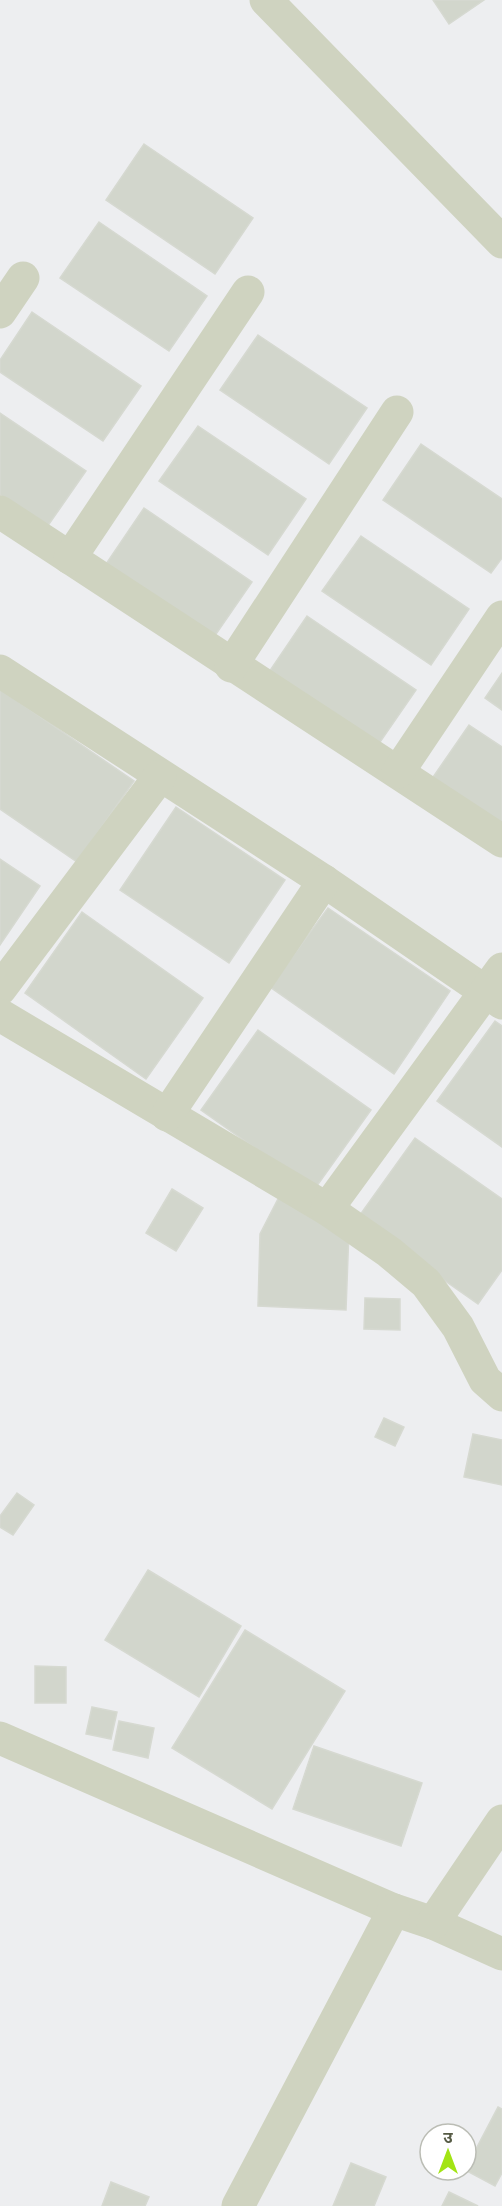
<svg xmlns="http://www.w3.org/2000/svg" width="502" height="2206" font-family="'Fira Sans Condensed','Noto Sans Devanagari',sans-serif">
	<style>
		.building { fill: #d2d6cc; stroke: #d6d9d1; stroke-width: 1.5 }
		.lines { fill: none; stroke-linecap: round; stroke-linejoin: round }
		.minor { stroke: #cfd3c0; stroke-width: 33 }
	</style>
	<rect width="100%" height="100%" fill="#edeef0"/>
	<!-- building -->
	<g class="building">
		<polygon points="433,0 484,0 449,24"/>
		<polygon points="144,144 253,218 215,274 106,200"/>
		<polygon points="99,222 207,296 169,351 60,278"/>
		<polygon points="32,312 141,386 103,441 0,372 0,360"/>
		<polygon points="258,335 367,408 329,464 220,390"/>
		<polygon points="0,413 86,471 47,527 0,495"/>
		<polygon points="198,426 306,499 268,555 159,481"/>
		<polygon points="421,444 502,499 502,558 491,573 383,500"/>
		<polygon points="144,508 252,582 214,637 106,564"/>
		<polygon points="361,536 469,609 431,665 322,591"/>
		<polygon points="307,616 416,690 378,745 269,672"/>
		<polygon points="502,673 502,710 485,698"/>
		<polygon points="0,689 134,781 77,862 0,809"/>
		<polygon points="469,725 502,747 502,828 431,780"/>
		<polygon points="176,807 285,880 229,963 120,890"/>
		<polygon points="0,859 40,886 0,945"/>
		<polygon points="328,908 450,991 394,1074 270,987"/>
		<polygon points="82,912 203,998 146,1079 25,993"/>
		<polygon points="495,1021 502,1026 502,1147 437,1101"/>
		<polygon points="258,1030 371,1110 314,1190 201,1110"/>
		<polygon points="415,1138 502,1199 502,1270 478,1304 357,1219"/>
		<polygon points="172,1189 203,1208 176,1251 146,1233"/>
		<polygon points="280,1195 349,1230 346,1310 258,1306 260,1234"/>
		<polygon points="365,1298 400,1299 400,1330 364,1329"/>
		<polygon points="384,1418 404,1427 395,1446 375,1437"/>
		<polygon points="473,1434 502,1440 502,1485 464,1477"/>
		<polygon points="17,1493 34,1505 13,1535 0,1527 0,1516"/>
		<polygon points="148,1570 241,1626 199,1697 105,1640"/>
		<polygon points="245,1630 345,1691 272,1809 172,1748"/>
		<polygon points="35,1666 66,1667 66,1703 35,1703"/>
		<polygon points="92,1707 117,1712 111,1739 86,1734"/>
		<polygon points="119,1721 154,1728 148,1758 113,1750"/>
		<polygon points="314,1746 422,1783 401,1846 293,1809"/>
		<polygon points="498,2107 502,2109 502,2173 495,2186 465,2170"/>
		<polygon points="351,2163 386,2177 374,2206 333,2206"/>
		<polygon points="111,2182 149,2197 145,2206 102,2206"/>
		<polygon points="449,2192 478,2206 442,2206"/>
	</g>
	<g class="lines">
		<!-- minor -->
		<g class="minor">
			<polyline points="266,0 502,242"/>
			<polyline points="0,312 23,278"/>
			<polyline points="0,512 502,841"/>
			<polyline points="70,558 248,292"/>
			<polyline points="231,666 397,412"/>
			<polyline points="0,671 324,881 502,1003"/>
			<polyline points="398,772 502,617"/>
			<polyline points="0,989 160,776"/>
			<polyline points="0,1015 327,1209 389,1252 426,1283 458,1327 485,1380 502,1395"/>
			<polyline points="167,1115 324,881"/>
			<polyline points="327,1209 502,969"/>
			<polyline points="0,1738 394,1910 433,1923 502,1954"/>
			<polyline points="433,1923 502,1821"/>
			<polyline points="238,2206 394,1910"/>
		</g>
	</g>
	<!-- north arrow -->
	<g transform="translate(448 2152)"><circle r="28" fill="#ffffff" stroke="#bbbdb5" stroke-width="1.5"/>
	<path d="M0-4.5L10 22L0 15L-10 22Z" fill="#a2e414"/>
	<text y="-9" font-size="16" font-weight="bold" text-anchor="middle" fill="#565b45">उ</text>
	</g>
</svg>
